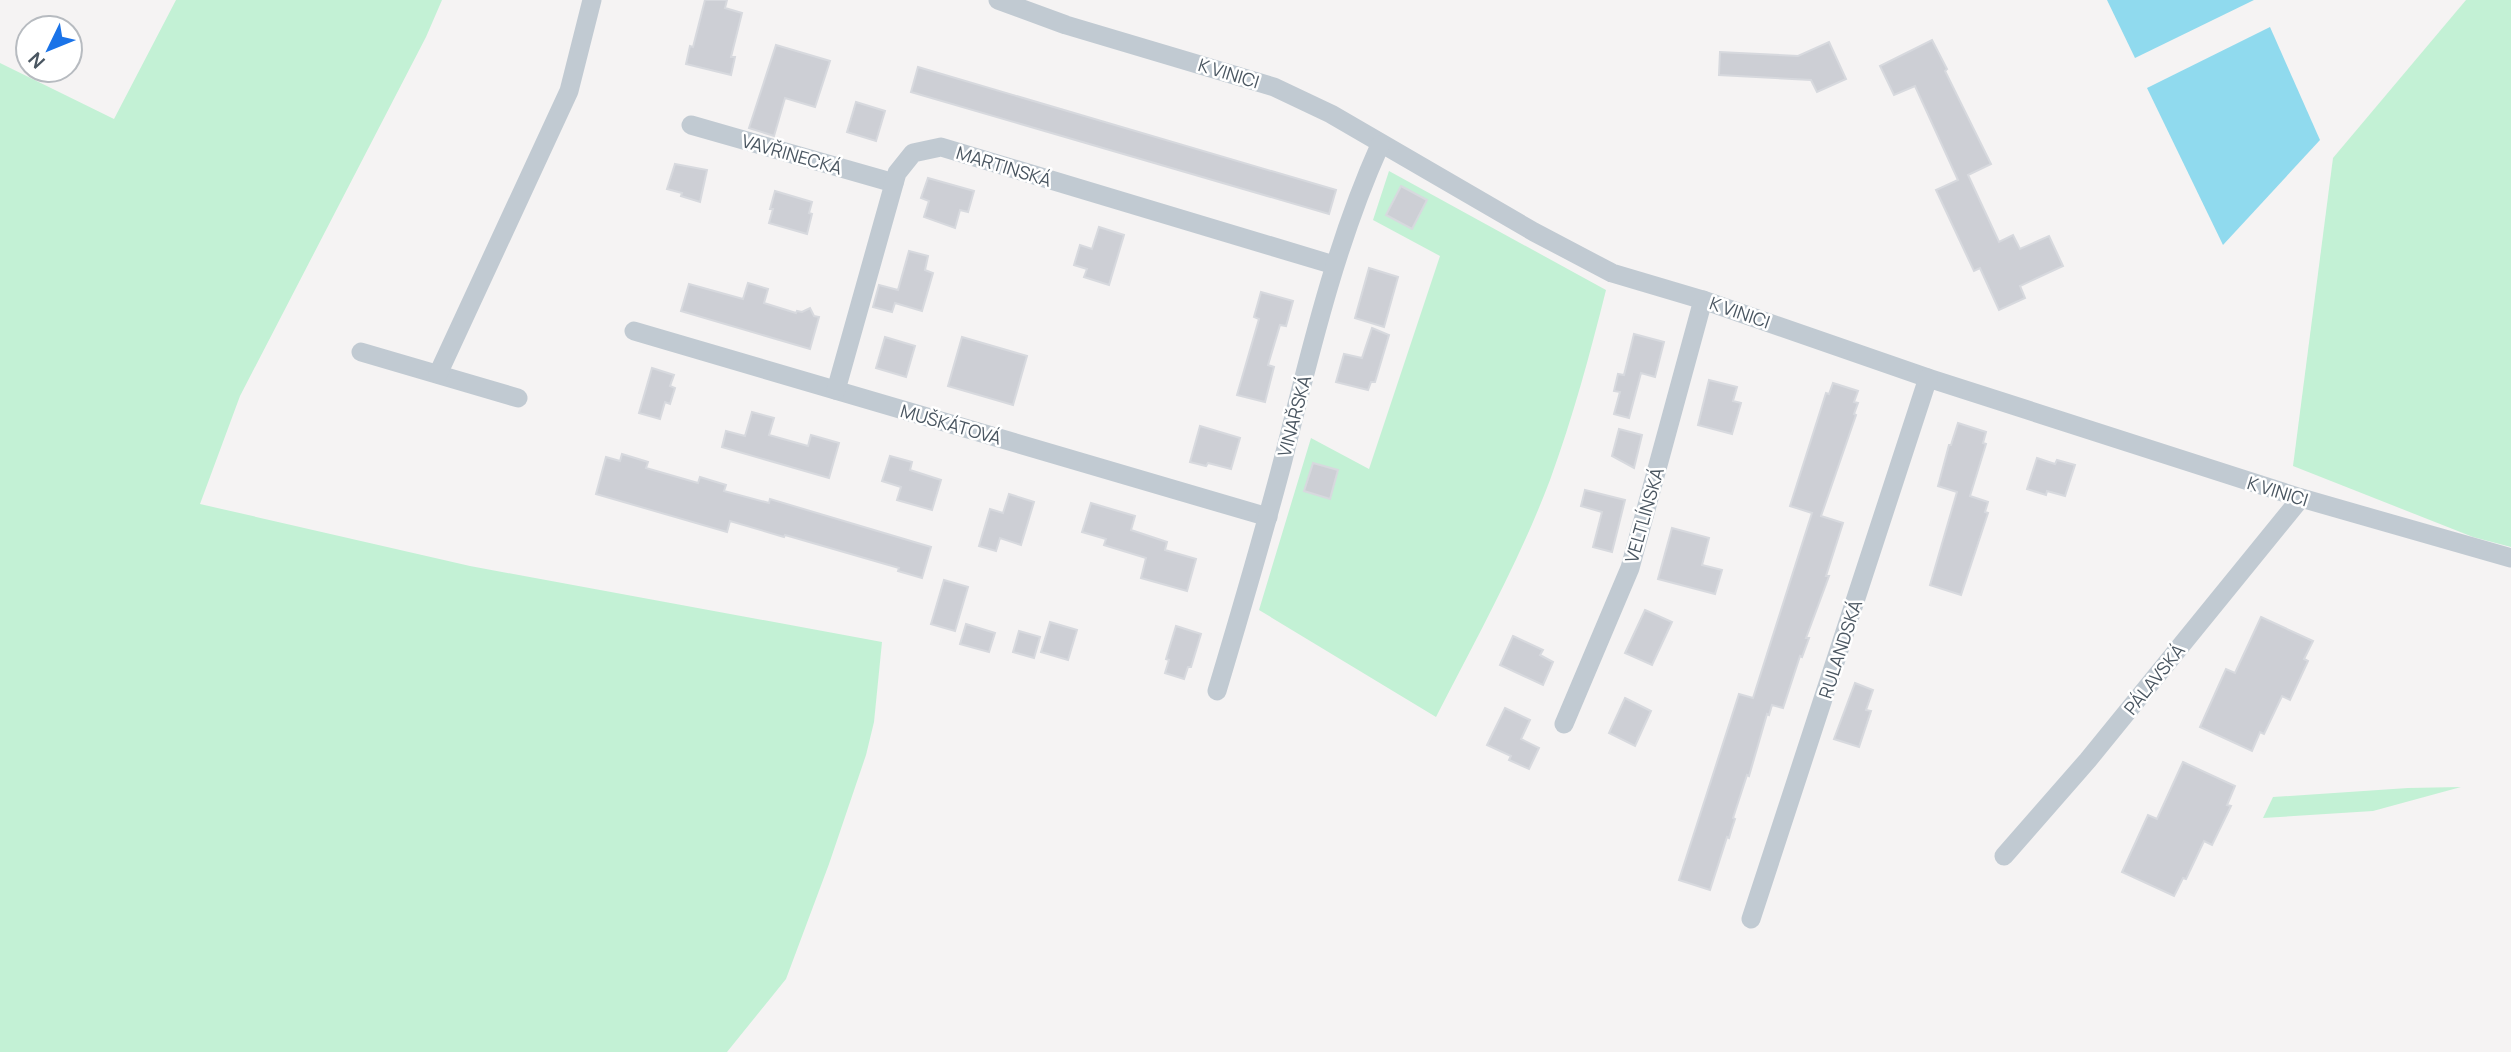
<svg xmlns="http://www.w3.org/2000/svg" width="2511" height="1052" font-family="Manrope,sans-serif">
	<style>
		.green { fill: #c3f1d5 }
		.water { fill: #90daee }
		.building { fill: #cdcfd5; stroke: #d7d9de; stroke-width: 2 }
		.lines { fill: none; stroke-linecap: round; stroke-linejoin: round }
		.street { stroke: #c1cad2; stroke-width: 19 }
		.labels { text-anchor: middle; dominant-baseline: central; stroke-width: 5; stroke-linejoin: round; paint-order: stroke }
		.street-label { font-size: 18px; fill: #4a5661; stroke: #fff }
	</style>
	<rect width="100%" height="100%" fill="#f5f3f3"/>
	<!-- green -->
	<g class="green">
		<polygon points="176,0 442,0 426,37 240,396 200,504 470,566 882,642 874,722 866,755 829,864 786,979 727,1052 0,1052 0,63 114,119"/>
		<polygon points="2466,0 2511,0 2511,547 2473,537 2293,466 2333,158"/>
		<path d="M1389,171l217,119c-16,64 -33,127 -56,190 -31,82 -74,159 -114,237l-177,-107 52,-172 58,31 71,-213 -67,-36z"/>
		<polygon points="2461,787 2373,811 2263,818 2273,797 2408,788"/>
	</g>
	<!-- water -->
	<g class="water">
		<polygon points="2107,0 2254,0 2135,58"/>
		<polygon points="2270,27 2320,140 2223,245 2147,88"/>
	</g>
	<!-- building -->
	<g class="building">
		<polygon points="705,0 727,0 725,8 742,13 731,57 735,57 731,75 686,64 690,46 693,47"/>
		<polygon points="1932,40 1947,69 1945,71 1991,164 1968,175 1999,242 2013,235 2020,249 2049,236 2063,266 2020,286 2025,298 1999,310 1980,268 1974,271 1936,190 1958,180 1915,86 1894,95 1880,66"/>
		<polygon points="1829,42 1846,79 1817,92 1811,80 1719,75 1720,52 1798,56"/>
		<polygon points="776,45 830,61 815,107 785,98 774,136 749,128"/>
		<polygon points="918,67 1336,190 1329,214 911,92"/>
		<polygon points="856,102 885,111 876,141 847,132"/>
		<polygon points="675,164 707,170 700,202 681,196 682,193 667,189"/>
		<polygon points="928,178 974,191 968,212 960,210 955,228 924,217 929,201 921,198"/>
		<polygon points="1401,186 1427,200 1412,229 1386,215"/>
		<polygon points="775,191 812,202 809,213 812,214 807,234 769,223 773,209 770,209"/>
		<polygon points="1099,227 1124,235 1109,285 1084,277 1087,269 1074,265 1080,245 1092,249"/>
		<polygon points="909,251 928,256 925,270 933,273 922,311 895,303 892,312 873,307 879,285 898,290"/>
		<polygon points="1369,268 1398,277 1384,327 1355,318"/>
		<polygon points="748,283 768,289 764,303 796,313 797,311 802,312 810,308 814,316 819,317 810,349 681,311 689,284 743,299"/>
		<polygon points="1261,292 1293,301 1286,326 1280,325 1268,365 1274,367 1265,402 1237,395 1259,319 1254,317"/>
		<polygon points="1372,328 1389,335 1375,382 1371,382 1368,390 1336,382 1344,354 1362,358"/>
		<polygon points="1634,334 1664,342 1655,377 1641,373 1629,418 1614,414 1620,392 1614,391 1618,374 1624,375"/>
		<polygon points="885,337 915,346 906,377 876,368"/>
		<polygon points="962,337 1027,356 1013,405 948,386"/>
		<polygon points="652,368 674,375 670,386 675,388 670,404 665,402 660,419 639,413"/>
		<polygon points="1709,380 1737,387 1733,401 1741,403 1732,434 1698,425"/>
		<polygon points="1833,383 1858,391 1854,402 1858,403 1854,414 1856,415 1821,516 1843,523 1826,576 1829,576 1806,638 1809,638 1802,657 1800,656 1783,708 1772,705 1769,715 1767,714 1749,776 1747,775 1733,818 1735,819 1732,828 1729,838 1727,837 1710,890 1679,880 1739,694 1753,698 1812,513 1790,506 1826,393 1829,394"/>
		<polygon points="752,412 774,418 769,435 808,446 811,435 839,443 829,478 722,447 726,431 745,436"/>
		<polygon points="1958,423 1986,432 1983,443 1986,444 1970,496 1988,502 1985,512 1988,513 1961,595 1930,585 1957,492 1938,486 1949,445 1951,445"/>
		<polygon points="1200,426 1240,438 1231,469 1208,463 1206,466 1190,462"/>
		<polygon points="1619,429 1642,435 1634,468 1612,456"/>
		<polygon points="622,454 648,462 646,468 698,483 700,477 726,485 724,491 769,503 770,499 931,547 922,578 898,571 899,568 785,535 784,537 730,521 727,532 596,494 606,457 620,461"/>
		<polygon points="890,456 912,462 910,470 941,480 932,510 897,500 901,487 882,481"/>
		<polygon points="2037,458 2055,464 2057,460 2075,465 2065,496 2047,491 2046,495 2027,489"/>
		<polygon points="1313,463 1338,470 1330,499 1304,491"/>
		<polygon points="1585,490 1625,500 1612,552 1593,547 1602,512 1581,506"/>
		<polygon points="1009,494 1034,502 1021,545 1000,538 996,551 979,546 990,509 1003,513"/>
		<polygon points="1091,503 1135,516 1131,530 1167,542 1165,550 1196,559 1187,591 1141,578 1146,558 1104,545 1106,539 1082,532"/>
		<polygon points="1672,528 1709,538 1702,565 1722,570 1715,594 1658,579"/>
		<polygon points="944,580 968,587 955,631 931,624"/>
		<polygon points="1645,610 1672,622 1652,665 1625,653"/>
		<polygon points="2261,617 2313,641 2304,659 2308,661 2290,700 2282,696 2264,734 2260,732 2252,751 2200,727 2226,669 2235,673"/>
		<polygon points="1050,622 1077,630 1068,660 1041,652"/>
		<polygon points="966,624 995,633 989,652 960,644"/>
		<polygon points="1176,626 1201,634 1191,667 1188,667 1184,679 1165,673 1169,660 1166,659"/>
		<polygon points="1019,631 1040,637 1034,658 1013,652"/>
		<polygon points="1513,636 1543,650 1540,655 1553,662 1543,685 1500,665"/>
		<polygon points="1855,683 1873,690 1866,710 1871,711 1859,747 1834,739"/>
		<polygon points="1625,698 1651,711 1635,746 1609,733"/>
		<polygon points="1505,708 1530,720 1521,739 1539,748 1529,769 1509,760 1511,756 1487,745"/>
		<polygon points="2183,762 2235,786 2227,805 2231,806 2212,845 2204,841 2186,879 2183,878 2174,896 2122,872 2148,815 2157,819"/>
	</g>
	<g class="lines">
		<!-- street -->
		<g class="street">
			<polyline points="998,0 1066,25 1274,87 1331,114 1534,232 1612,273 1703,300 1928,378 2301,498 2511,558"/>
			<polyline points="691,125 894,183"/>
			<polyline points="634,331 1268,517"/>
			<polyline points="361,352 518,398"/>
			<polyline points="438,374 569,91 592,0"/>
			<polyline points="836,390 897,173 913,153 941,147 1334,265"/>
			<path d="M1217,691c23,-77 46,-154 66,-231 27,-107 52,-215 97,-315"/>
			<polyline points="1564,724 1630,568 1703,300"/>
			<polyline points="2004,856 2088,760 2301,498"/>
			<polyline points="1751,919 1928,378"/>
		</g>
	</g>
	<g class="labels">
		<!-- street labels -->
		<g class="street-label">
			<text transform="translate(1229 73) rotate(17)">K VINICI</text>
			<text transform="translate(792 154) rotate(16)">VAVŘINECKÁ</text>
			<text transform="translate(1004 166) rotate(17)">MARTINSKÁ</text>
			<text transform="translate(1740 312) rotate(19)">K VINICI</text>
			<text transform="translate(1294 416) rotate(-75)">VINAŘSKÁ</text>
			<text transform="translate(951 424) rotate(16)">MUŠKÁTOVÁ</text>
			<text transform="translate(2278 491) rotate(17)">K VINICI</text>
			<text transform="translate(1644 515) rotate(-74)">VELTLÍNSKÁ</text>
			<text transform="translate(1840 649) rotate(-72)">RULANDSKÁ</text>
			<text transform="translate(2154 679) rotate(-51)">PÁLAVSKÁ</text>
		</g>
	</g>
	<!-- north arrow -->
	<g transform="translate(49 49) rotate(227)"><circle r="33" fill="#ffffff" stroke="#b7bbc0" stroke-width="2"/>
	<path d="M0-5L12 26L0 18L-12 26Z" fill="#1a73e8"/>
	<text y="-10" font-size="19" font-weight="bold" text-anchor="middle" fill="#4a5661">N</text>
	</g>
</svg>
